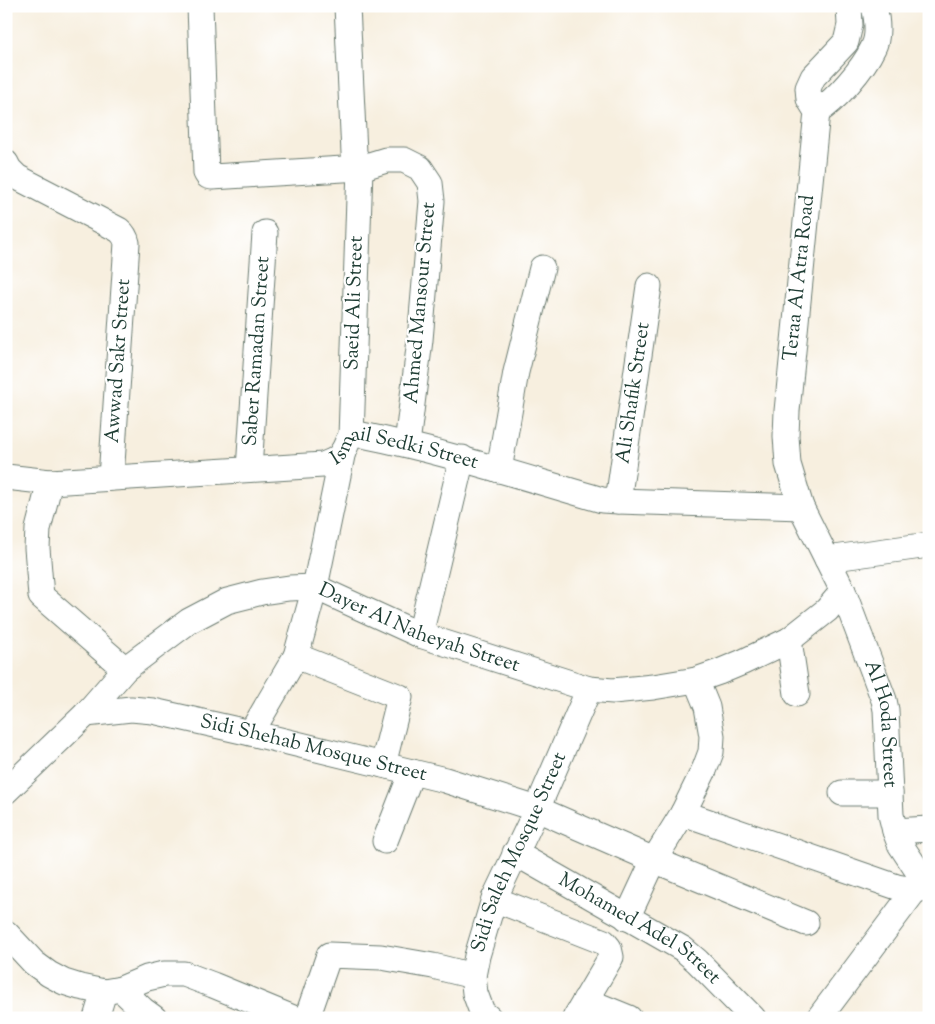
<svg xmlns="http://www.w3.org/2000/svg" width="935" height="1024" font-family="'Sorts Mill Goudy',serif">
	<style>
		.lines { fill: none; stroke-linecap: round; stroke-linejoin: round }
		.street-casing { stroke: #6b7b70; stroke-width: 27 }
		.street { stroke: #fff; stroke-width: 25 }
		.labels { text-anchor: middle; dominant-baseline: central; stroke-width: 4.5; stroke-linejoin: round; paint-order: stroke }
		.street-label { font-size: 20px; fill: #1f3d34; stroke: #fff }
	</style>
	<rect width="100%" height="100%" fill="#fff"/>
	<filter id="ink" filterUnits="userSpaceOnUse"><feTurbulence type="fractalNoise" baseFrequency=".02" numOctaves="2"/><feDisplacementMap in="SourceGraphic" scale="10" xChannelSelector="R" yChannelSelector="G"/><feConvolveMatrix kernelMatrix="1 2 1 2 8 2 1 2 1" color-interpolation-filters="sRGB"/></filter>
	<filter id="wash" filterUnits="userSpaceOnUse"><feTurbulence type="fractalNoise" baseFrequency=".0096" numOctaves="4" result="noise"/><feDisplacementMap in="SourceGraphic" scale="20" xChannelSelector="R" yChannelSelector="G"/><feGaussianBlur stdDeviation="1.12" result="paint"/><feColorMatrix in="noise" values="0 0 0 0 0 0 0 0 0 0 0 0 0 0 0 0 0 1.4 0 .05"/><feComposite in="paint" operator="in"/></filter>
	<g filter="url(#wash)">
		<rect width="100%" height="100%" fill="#f7efdf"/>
	</g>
	<g filter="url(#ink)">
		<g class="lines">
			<!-- street casing -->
			<g class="street-casing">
				<g id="street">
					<polyline points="200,6 206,173 208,176 212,177 360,168 386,160 404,160 420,168 430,183 432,201 420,340 407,444"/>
					<polyline points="347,6 354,153 360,168 351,437"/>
					<path id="s1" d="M849,6l1,19 -4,17 -33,35 -5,11 1,11 8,13 -30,299 -1,25 2,28 13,43 42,84 41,109 2,10 5,105 4,16 5,13 29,44"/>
					<path d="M817,112c19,-12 46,-43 56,-64 6,-11 4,-29 1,-42"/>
					<path d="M6,163l3,6 8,8 102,53c5,4 7,8 8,13l-16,235"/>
					<path id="s2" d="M249,469l16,-236"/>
					<polyline points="499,470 516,372 542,268"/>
					<path id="s3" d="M6,477l44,5 273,-17c8,-3 16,-6 20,-13 6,-11 3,-17 19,-17 81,16 160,42 240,65l16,1 183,6"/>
					<polyline points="50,482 38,529 37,548 41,596 125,669"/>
					<path id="s4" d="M618,501l31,-215"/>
					<polyline points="827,559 929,545"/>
					<polyline points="420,635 462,458"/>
					<polyline points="789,640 797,694"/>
					<polyline points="296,656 400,697 383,765"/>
					<path id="s5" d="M86,714l45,-5 22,2 98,22 194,47 92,29 117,51 152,63"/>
					<polyline points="251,733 296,656 315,587 343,451"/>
					<path id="s6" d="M6,791l80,-77 39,-45 64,-48 38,-20 35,-9 27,-4 26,-1 105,48 169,54 24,2 40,-4 43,-7 23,-8 24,-10 46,-22 38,-30 16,-19"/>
					<polyline points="842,793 890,793"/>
					<polyline points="683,813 897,887 915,890 929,888"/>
					<polyline points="895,831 929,829"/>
					<polyline points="385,841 412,772"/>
					<path id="s7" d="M515,853l168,96 14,12 56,57"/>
					<polyline points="494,899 604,942 609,948 611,957 575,1018"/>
					<polyline points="627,918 654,860 683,813 705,768 711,752 712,736 707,707 696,680"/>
					<polyline points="6,933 34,963 49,974 64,982 80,987 104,992 121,989 147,978 164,974 184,974 213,985 293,1018"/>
					<polyline points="121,989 143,1010 154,1018"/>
					<polyline points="585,1000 629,1018"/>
					<polyline points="96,1018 104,992"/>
					<polyline points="307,1018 329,955 381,957 433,966 473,976"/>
					<path id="s8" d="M489,1018l-7,-6 -7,-19 -2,-17 4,-20 17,-57 43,-90 52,-120"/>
					<polyline points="819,1018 915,890"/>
				</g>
			</g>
			<!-- street -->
			<use href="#street" class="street"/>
		</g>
	</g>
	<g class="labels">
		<!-- street labels -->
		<g class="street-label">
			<text transform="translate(800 278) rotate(-84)">Teraa Al Atra Road</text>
			<text transform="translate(355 303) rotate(-88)">Saeid Ali Street</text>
			<text transform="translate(421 303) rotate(-85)">Ahmed Mansour Street</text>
			<text stroke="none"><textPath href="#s2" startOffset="118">Saber Ramadan Street</textPath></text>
			<text transform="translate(119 361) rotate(-86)">Awwad Sakr Street</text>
			<text stroke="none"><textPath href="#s4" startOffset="109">Ali Shafik Street</textPath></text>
			<text stroke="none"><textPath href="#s3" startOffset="409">Ismail Sedki Street</textPath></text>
			<text stroke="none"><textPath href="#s6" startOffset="495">Dayer Al Naheyah Street</textPath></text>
			<text stroke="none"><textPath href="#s1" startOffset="755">Al Hoda Street</textPath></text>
			<text stroke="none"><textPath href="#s5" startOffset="232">Sidi Shehab Mosque Street</textPath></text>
			<text stroke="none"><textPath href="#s8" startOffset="179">Sidi Saleh Mosque Street</textPath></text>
			<text stroke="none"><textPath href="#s7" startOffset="146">Mohamed Adel Street</textPath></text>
		</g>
	</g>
	<!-- margin -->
	<rect width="935" height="1024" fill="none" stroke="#fff" stroke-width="25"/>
</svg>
